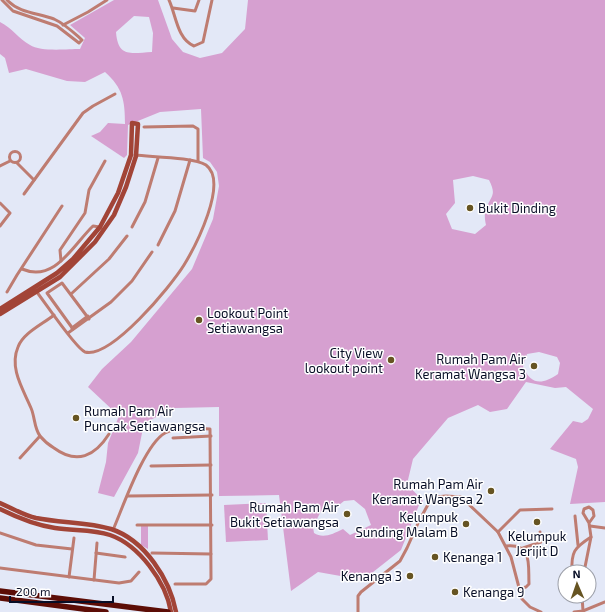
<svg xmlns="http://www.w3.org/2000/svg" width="605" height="612" font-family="'Exo 2',sans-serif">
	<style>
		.green { fill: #d6a0d0; fill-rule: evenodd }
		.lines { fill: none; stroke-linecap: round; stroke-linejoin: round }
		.street { stroke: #be7c71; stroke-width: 3 }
		.secondary { stroke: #a24437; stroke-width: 4.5 }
		.highway { stroke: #5c0d06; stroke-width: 5.5 }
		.poi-dot { fill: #665422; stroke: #fff; stroke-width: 1.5 }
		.labels { text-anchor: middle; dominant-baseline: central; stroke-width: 3; stroke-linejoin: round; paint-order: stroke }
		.poi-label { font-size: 13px; fill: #080e26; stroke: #fff; text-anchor: end }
	</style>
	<rect width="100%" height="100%" fill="#e3e8f7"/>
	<!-- green -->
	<g class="green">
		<path d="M114,0h44l14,39 11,13 17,6 22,-5 23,-24 3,-29h357v502l-35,2 8,-37 -2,-8 -26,-10 23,-28 9,2 6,-4 5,-10 -27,-22 -11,1 -29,-6 -19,27 -17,3 -12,-7 -30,13 -35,41 -6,25 16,17 -4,4 -18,45 -38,30 -45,-8 -27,19 -12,-96 -60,1v-89l-44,1 -31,15 -6,30 -24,44 -16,-4 8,-31 2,-19 11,-27 -31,-29 14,-18 29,-27 61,-73 21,-50 6,-33 -2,-14 -7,-10 -7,-4 -2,-49 -41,3 -32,13 -1,30 -3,3 -33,-22 9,-4 8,-9 17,1c0,-23 -2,-36 -20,-52l-20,10 -18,-1 -41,-12 -17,4 -4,-15 -5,-4v-32c12,6 19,17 30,23 10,7 37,4 50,4l5,-11 -15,-13zM134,16l15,1 4,16 -1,19c-21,1 -34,6 -36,-20zM473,176l16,4c8,16 2,15 -3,29 -2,5 -1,12 0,16l-11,9 -23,-5 -6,-15 9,-11 -2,-23zM539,352l18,5 3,6 -2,11c-16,11 -27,11 -35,-7l4,-13zM354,500l11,9 6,16 -21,10 -7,-6c-10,5 -20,10 -29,4l-1,-6 8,-16 13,-2 10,-8z"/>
		<polygon points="266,503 268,540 226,542 224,505"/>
		<polygon points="141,525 148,525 148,549 141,545"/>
	</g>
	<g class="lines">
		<!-- street -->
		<g class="street">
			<path d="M2,0l11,11 44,15 22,17 3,-3c-9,-8 -17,-16 -28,-21 -16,-6 -35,-6 -47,-19"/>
			<path d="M169,0c7,15 8,39 25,46l9,-4 9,-42"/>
			<polyline points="173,8 195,11 199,0"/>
			<polyline points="63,25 88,12 107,0"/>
			<polyline points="144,127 193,126 198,129 198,161"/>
			<circle cx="15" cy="157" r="5.5"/>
			<polyline points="17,163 34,180"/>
			<polyline points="0,166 10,161"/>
			<polyline points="24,194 83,113 93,106 115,94"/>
			<polyline points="0,203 10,213 0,226"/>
			<polyline points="132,227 145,202 158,158"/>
			<polyline points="158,245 175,211 190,160"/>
			<polyline points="61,261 60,250 85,213 89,190 105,161"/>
			<path d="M22,269c33,14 51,-24 71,-43l7,1"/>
			<path d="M36,291c8,10 40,58 49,61 26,7 86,-66 99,-87 11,-18 45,-83 22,-100 -12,-8 -55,-8 -71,-10"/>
			<polyline points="7,292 17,275 62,206"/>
			<polyline points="71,294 109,259 127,236"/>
			<path d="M54,315c-11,9 -31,18 -36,32 -9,21 5,42 13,61 4,9 3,20 9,28 4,5 9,9 14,12 23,17 41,8 55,-14"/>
			<polyline points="72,328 88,316"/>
			<polyline points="73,329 47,293 62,283 89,319"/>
			<polyline points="68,333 111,302 132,281 152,252"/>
			<polyline points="173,438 211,436"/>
			<polyline points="20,458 40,436"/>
			<polyline points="151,466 211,465"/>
			<polyline points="128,496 212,495"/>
			<polyline points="575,516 578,545"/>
			<polyline points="137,525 212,525"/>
			<polyline points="590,526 605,528"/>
			<path d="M113,530c10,-23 31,-85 52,-97 11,-6 33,-5 45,-4l1,150 -5,5h-31"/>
			<polyline points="498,532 520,510 552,509"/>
			<polyline points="0,533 36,545 72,549"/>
			<path d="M506,546c27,-3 22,19 23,38l-3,3 -8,2"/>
			<polyline points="523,548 541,542 540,532"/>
			<polyline points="96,553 125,557"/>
			<polyline points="152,553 211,554"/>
			<polyline points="0,568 119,583 131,581 139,572"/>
			<path d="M572,572c-1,-20 2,-24 19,-35"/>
			<polyline points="584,572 591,537 589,523 583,513 584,509 589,507 593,510 594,516 589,523"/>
			<polyline points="69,577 74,538"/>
			<polyline points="94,580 97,543"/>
			<polyline points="582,596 583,611"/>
			<polyline points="358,612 358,596 361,592 400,561 407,548 419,521 430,501 436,497 446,496 461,497 498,532 511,557 522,599 530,607 541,612"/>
			<polyline points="574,612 583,611 605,602"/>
		</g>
		<!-- secondary -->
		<g class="secondary">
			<polyline points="0,309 57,273 73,259 100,227 118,193 131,155 132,123 138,124 136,156 126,187 114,215 95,242 60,277 0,314"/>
			<path d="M0,503c12,5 23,12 36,15 25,5 52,4 75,11 34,11 59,51 65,83"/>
			<path d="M0,509c18,9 35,16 55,19 18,3 38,1 55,7 29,10 56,47 61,77"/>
		</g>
		<!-- highway -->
		<g class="highway">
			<polyline points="0,591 168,612"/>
			<polyline points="0,598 106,612"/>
		</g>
	</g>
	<!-- markers -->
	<g class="poi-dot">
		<circle cx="470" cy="208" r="4"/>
		<circle cx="199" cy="320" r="4"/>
		<circle cx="391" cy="360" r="4"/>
		<circle cx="534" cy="366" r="4"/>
		<circle cx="76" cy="418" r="4"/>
		<circle cx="491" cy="491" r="4"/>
		<circle cx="347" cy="514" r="4"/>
		<circle cx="537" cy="522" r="4"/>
		<circle cx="466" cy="524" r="4"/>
		<circle cx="435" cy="557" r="4"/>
		<circle cx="410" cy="576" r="4"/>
		<circle cx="455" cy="592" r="4"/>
	</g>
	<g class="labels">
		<!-- poi labels -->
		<g class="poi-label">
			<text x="478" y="208" text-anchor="start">Bukit Dinding</text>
			<text x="207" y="313" text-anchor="start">Lookout Point<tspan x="207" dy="15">Setiawangsa</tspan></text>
			<text x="383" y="353">City View<tspan x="383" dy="15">lookout point</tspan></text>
			<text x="526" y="359">Rumah Pam Air<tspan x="526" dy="15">Keramat Wangsa 3</tspan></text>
			<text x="84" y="411" text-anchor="start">Rumah Pam Air<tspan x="84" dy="15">Puncak Setiawangsa</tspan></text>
			<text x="483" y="484">Rumah Pam Air<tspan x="483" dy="15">Keramat Wangsa 2</tspan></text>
			<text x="339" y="507">Rumah Pam Air<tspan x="339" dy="15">Bukit Setiawangsa</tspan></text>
			<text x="458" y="517">Kelumpuk<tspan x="458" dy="15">Sunding Malam B</tspan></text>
			<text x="537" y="536" text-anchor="middle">Kelumpuk<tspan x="537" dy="15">Jerijit D</tspan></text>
			<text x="443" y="557" text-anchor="start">Kenanga 1</text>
			<text x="402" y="576">Kenanga 3</text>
			<text x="463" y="592" text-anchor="start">Kenanga 9</text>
		</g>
	</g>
	<!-- north arrow -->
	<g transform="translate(577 584) rotate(358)"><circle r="19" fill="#ffffff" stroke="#9c9fa8"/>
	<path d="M0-3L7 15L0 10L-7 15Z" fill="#665422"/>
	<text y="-6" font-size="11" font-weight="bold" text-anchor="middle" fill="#080e26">N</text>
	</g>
	<!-- scale -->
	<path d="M10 596v6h103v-6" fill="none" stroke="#080e26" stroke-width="2"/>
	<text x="16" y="596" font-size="12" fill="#080e26" stroke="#ffffff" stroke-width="3" paint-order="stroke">200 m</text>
</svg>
